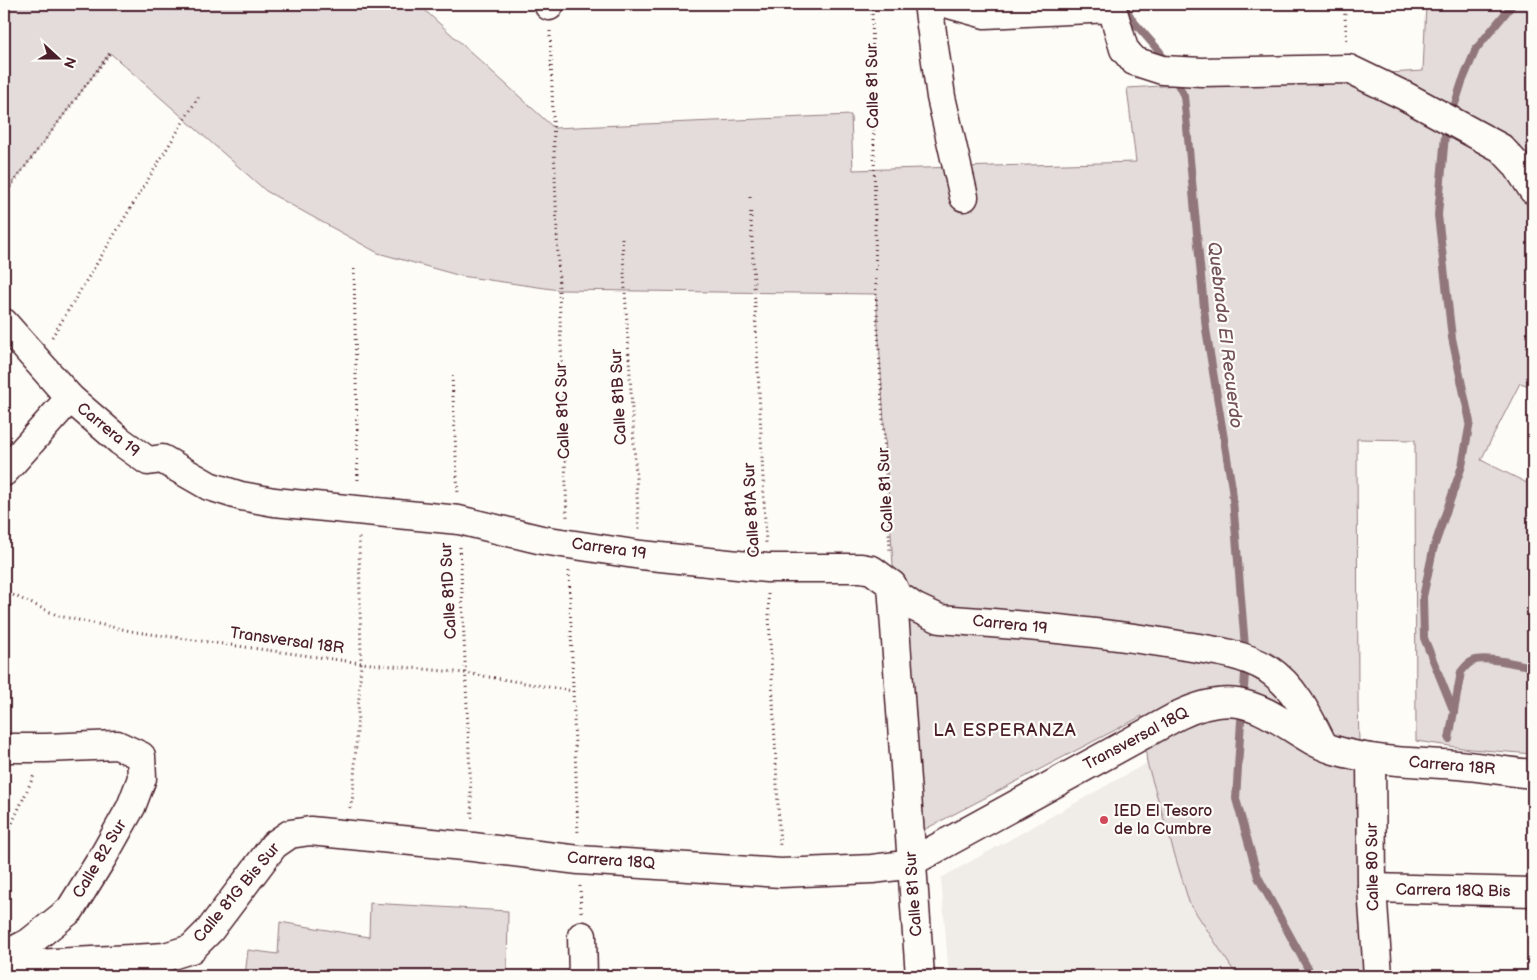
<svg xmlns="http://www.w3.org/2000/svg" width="1537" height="980" font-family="'Balsamiq Sans',sans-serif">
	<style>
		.built { fill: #f0ece8 }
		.grass { fill: #e3dcda; stroke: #967e82 }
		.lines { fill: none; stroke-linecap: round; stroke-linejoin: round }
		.stream { stroke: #91777b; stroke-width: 8 }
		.minor-casing { stroke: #4a1f2b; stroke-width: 31 }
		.path { stroke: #4a1f2b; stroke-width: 3; stroke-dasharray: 1 4; stroke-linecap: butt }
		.minor { stroke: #fdfcf7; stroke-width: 28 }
		.poi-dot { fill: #d1495b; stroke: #fdfcf7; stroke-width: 2 }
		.labels { text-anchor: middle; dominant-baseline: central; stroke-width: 4.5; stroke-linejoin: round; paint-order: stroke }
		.street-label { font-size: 16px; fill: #4a1f2b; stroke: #fdfcf7 }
		.poi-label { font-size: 16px; fill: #4a1f2b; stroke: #fdfcf7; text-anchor: start }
		.water-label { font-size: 18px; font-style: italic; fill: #73525a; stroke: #fdfcf7 }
		.neighbourhood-label { font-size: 18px; letter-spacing: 1px; fill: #4a1f2b; stroke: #fdfcf7 }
	</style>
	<rect width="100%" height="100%" fill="#fdfcf7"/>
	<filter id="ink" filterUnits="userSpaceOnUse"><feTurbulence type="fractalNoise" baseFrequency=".02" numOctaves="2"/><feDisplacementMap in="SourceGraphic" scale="10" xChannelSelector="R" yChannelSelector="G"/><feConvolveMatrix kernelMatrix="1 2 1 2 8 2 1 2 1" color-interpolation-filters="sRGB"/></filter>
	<g filter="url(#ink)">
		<!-- built -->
		<polygon class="built" points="1147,763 1189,902 1237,976 949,976 941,878"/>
		<!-- grass -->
		<g class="grass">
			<polygon points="4,4 418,4 554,128 851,115 853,170 1136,162 1127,88 1423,71 1426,4 1533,4 1533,387 1520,383 1481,460 1533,486 1533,754 1470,749 1416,741 1415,440 1357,439 1358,703 1365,976 1237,976 1189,902 1147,763 1142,716 910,837 876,294 559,290 461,276 378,253 266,191 110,53 4,195"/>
			<polygon points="370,903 508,911 507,976 245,976 248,950 278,954 280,922 369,937"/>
		</g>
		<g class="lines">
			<!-- stream -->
			<g class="stream">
				<polyline points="1123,4 1133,21 1160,52 1165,63"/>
				<polyline points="1174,77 1184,96 1206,329 1232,488 1246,659 1244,688"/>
				<polyline points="1454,712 1424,638 1423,597 1433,550 1462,466 1470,422 1452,338 1438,215 1445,135 1462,82 1476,49 1513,4"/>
				<polyline points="1241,721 1236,799 1258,877 1312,976"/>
				<path d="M1449,739l12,-67c3,-4 7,-9 12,-11 10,-6 47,4 60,6"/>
			</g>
			<!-- minor casing -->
			<g class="minor-casing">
				<g id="minor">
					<polyline points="928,4 941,97 964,197"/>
					<polyline points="949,4 985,14 1112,8 1124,49 1134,61 1162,70 1202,72 1349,69 1405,96 1501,148 1516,164 1533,190"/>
					<polyline points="549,6 550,4"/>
					<path d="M4,323l66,75 50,43 28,20 14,-2 47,27 32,10 33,6 185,18 83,20 99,15 126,13h94l11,2 20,15 5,10 17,12 26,12c82,6 164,13 245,27 27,4 59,8 83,23 27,18 41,48 55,76"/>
					<polyline points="4,472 70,398"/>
					<polyline points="892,585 920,976"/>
					<polyline points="4,748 46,748 117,745 141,756 142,778 131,807 104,855 70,910 30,942 4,956"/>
					<polyline points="1371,758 1372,888 1378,976"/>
					<polyline points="1372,888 1533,892"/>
					<polyline points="582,936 583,976"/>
					<path d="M4,963l31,1 115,-6 15,-1 26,-8 19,-19 64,-85 16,-11 20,-3 163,16 106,13 202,13 91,-4 34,-4 273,-150c19,-9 39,-15 59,-12 36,6 62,36 96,47 40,12 82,12 124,15 25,2 50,7 75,9"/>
				</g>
			</g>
			<!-- path -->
			<g class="path">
				<polyline points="872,4 876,294 890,550"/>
				<polyline points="1344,4 1347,43"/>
				<polyline points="550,31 567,517"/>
				<polyline points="4,195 110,53"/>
				<polyline points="750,197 766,543"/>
				<polyline points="622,238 639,529"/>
				<polyline points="354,269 358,484"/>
				<polyline points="52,337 199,96"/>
				<polyline points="452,376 458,495"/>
				<polyline points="460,547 472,820"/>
				<polyline points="569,571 578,835"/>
				<polyline points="4,591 59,616 136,632 361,663 465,673 573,691"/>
				<polyline points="768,594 780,848"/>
				<polyline points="350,808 353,796 361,663 359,536"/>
				<polyline points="4,841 35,773"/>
				<polyline points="580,886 581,912"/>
			</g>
			<!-- minor -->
			<use href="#minor" class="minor"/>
		</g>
	</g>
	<!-- markers -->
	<circle class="poi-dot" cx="1104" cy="820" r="5"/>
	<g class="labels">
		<!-- street labels -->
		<g class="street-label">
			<text transform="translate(873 86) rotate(-91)">Calle 81 Sur</text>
			<text transform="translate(619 397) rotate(-93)">Calle 81B Sur</text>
			<text transform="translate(563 411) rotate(-92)">Calle 81C Sur</text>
			<text transform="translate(108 430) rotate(39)">Carrera 19</text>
			<text transform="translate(886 490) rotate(-93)">Calle 81 Sur</text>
			<text transform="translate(752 510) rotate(-93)">Calle 81A Sur</text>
			<text transform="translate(609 549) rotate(8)">Carrera 19</text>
			<text transform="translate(449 591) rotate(-93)">Calle 81D Sur</text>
			<text transform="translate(1010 625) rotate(6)">Carrera 19</text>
			<text transform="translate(287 641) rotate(8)">Transversal 18R</text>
			<text transform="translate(1136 739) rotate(-28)">Transversal 18Q</text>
			<text transform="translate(1452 766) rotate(5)">Carrera 18R</text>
			<text transform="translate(100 859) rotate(-59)">Calle 82 Sur</text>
			<text transform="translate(611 861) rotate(4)">Carrera 18Q</text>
			<text transform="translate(1373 867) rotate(-91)">Calle 80 Sur</text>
			<text transform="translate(1453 891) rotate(1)">Carrera 18Q Bis</text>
			<text transform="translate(237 893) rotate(-50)">Calle 81G Bis Sur</text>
			<text transform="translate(914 894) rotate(-94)">Calle 81 Sur</text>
		</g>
		<!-- poi labels -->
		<g class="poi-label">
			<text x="1114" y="811">IED El Tesoro<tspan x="1114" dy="18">de la Cumbre</tspan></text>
		</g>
		<!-- water labels -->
		<g class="water-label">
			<text transform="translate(1225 335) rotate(83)">Quebrada El Recuerdo</text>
		</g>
		<!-- neighbourhood labels -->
		<g class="neighbourhood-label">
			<text x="1005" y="730">LA ESPERANZA</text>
		</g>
	</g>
	<!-- margin -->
	<rect width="1537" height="980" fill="none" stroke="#fdfcf7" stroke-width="20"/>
	<rect x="10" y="10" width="1517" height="960" fill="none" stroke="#4a1f2b" stroke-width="2" filter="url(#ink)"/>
	<!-- north arrow -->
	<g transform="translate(58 58) rotate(111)" stroke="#fdfcf7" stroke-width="4" paint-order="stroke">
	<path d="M0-4L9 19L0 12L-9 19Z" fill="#4a1f2b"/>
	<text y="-8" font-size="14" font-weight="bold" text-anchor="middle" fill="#4a1f2b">N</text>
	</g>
</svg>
